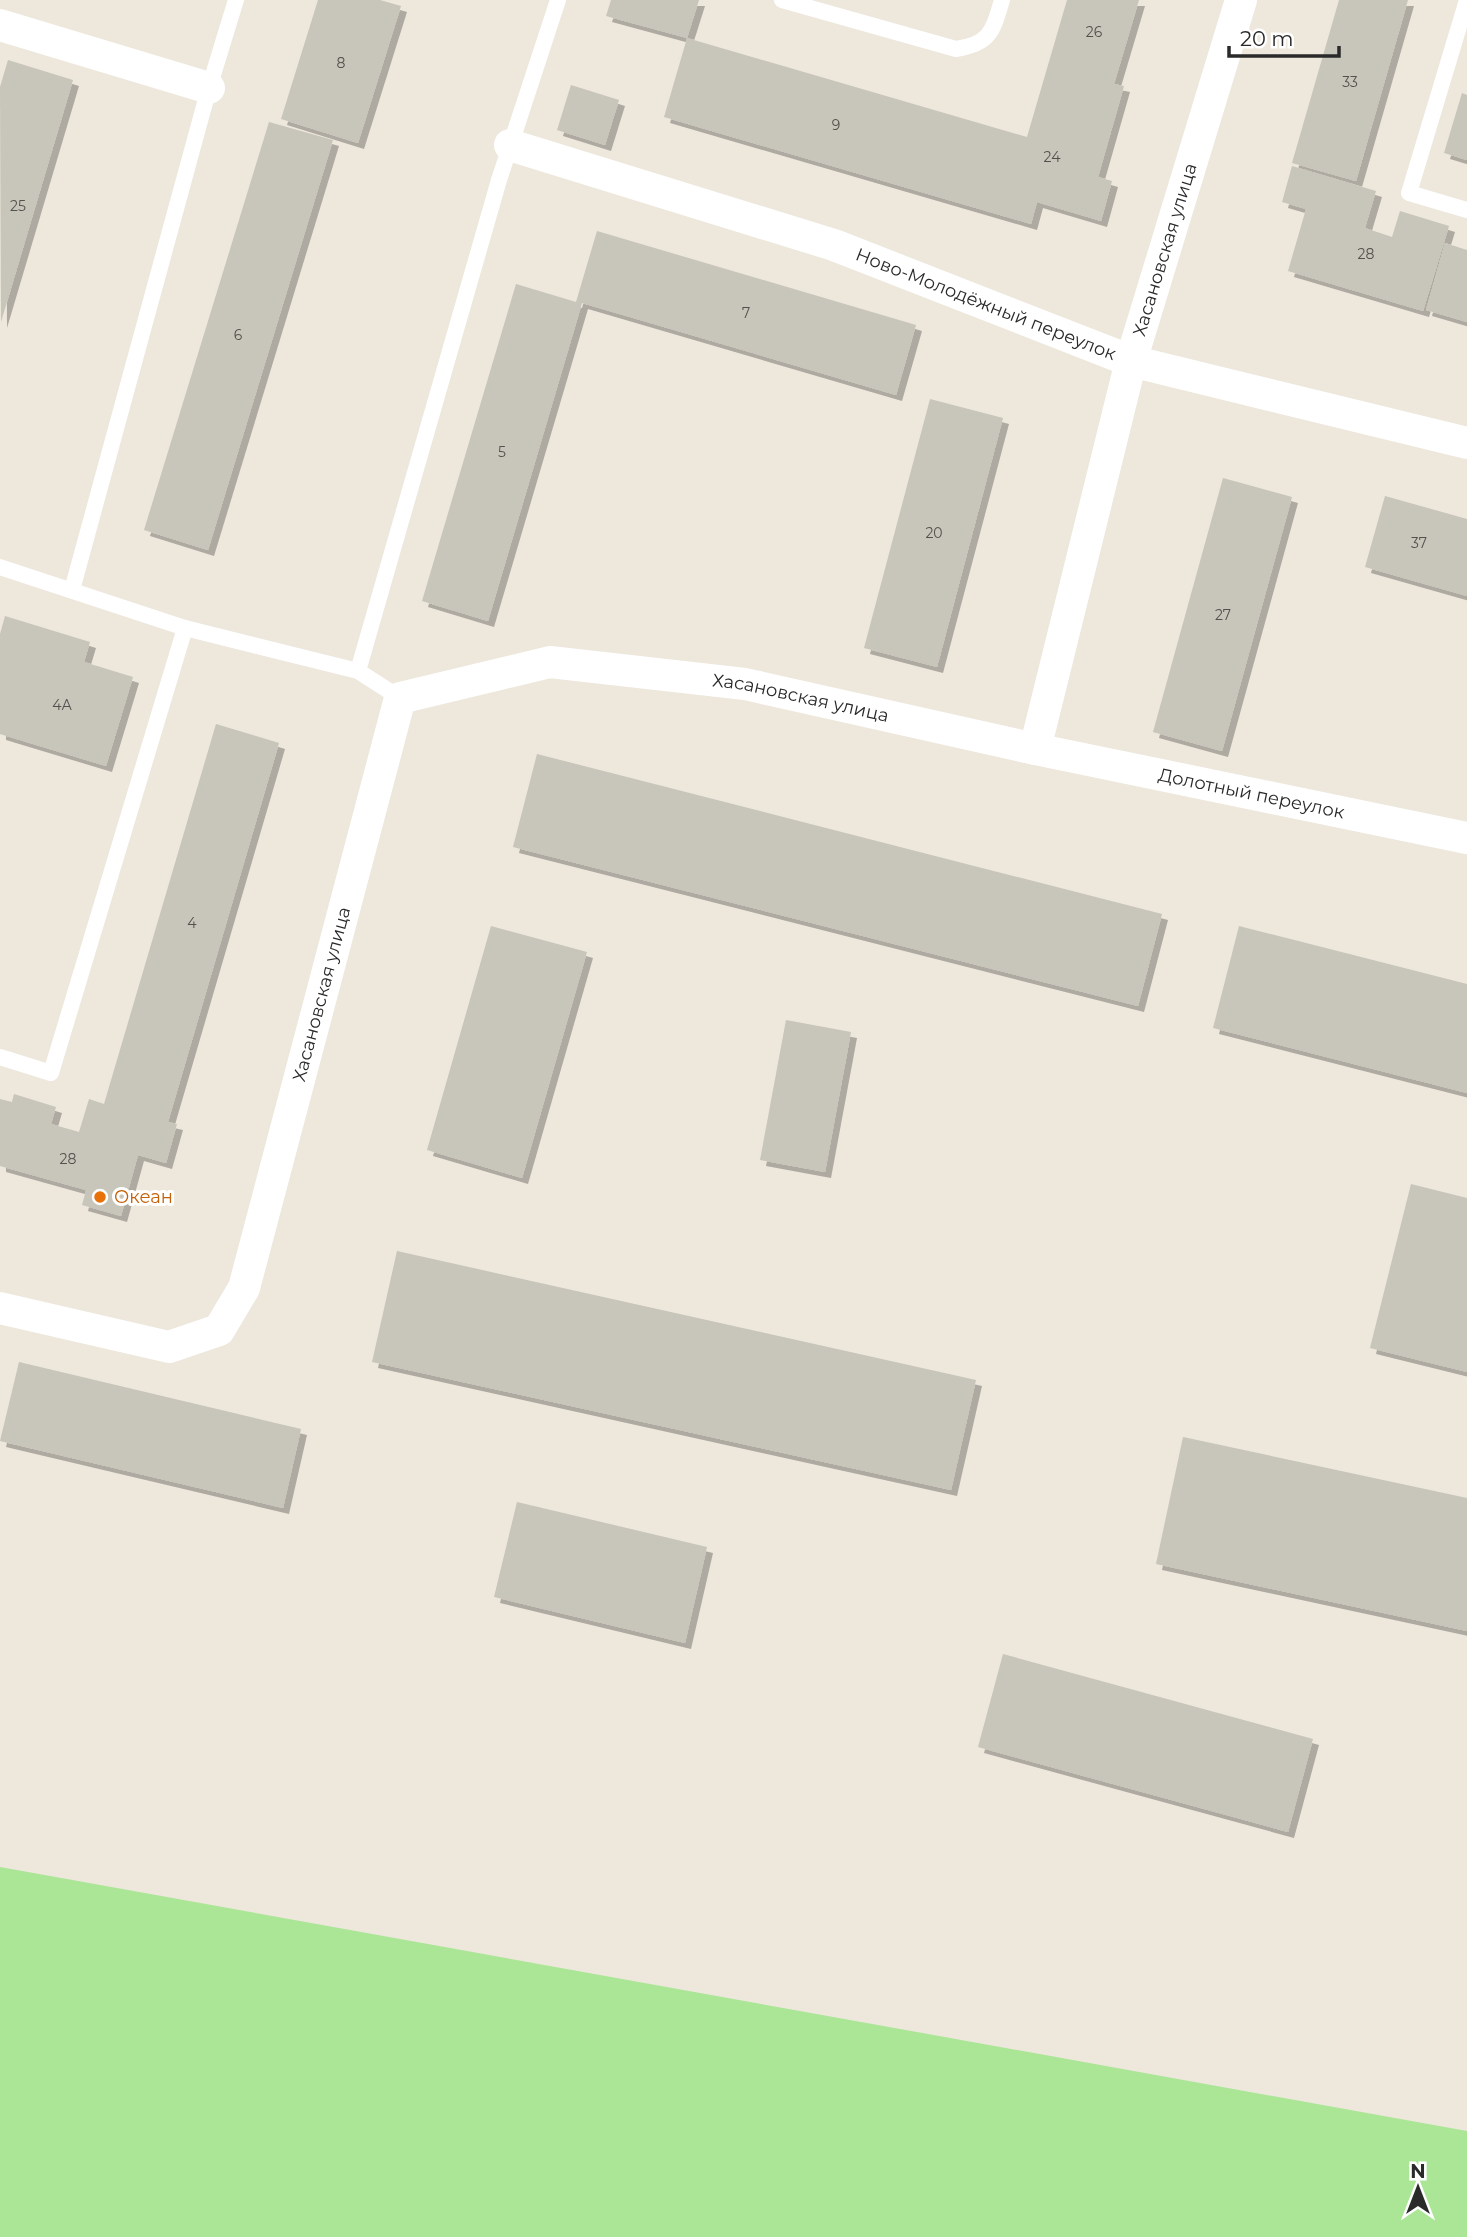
<svg xmlns="http://www.w3.org/2000/svg" width="1467" height="2237" font-family="Montserrat,sans-serif">
	<style>
		.green { fill: #aae696 }
		.building { fill: #c8c5ba; filter: url(#shadow) }
		.lines { fill: none; stroke-linecap: round; stroke-linejoin: round }
		.service { stroke: #fff; stroke-width: 16 }
		.minor { stroke: #fff; stroke-width: 32 }
		.food-dot { fill: #e8710a; stroke: #fff; stroke-width: 2.5 }
		.labels { text-anchor: middle; dominant-baseline: central; stroke-width: 6; stroke-linejoin: round; paint-order: stroke }
		.number-label { font-size: 14px; fill: #52514e }
		.street-label { font-size: 18px; fill: #2a2a2a; stroke: #fff }
		.food-label { font-size: 18px; fill: #c56008; stroke: #fff; text-anchor: start }
	</style>
	<defs>
		<filter id="shadow"><feDropShadow dx="6" dy="6" stdDeviation="0" flood-color="#0004"/></filter>
	</defs>
	<rect width="100%" height="100%" fill="#ede7dc"/>
	<!-- green -->
	<polygon class="green" points="0,1867 1467,2131 1467,2237 0,2237"/>
	<!-- building -->
	<g class="building">
		<polygon points="318,0 380,0 401,6 358,143 281,119"/>
		<polygon points="611,0 699,0 687,38 606,16"/>
		<polygon points="1067,0 1139,0 1114,84 1124,86 1098,177 1112,181 1101,221 1037,202 1031,224 664,117 687,38 1027,137"/>
		<polygon points="1339,0 1408,0 1356,181 1292,163"/>
		<polygon points="8,60 73,80 1,322 0,87"/>
		<polygon points="571,85 619,100 605,145 557,130"/>
		<polygon points="1462,93 1467,95 1467,160 1444,153"/>
		<polygon points="269,122 333,140 208,550 144,530"/>
		<polygon points="1292,166 1376,191 1365,228 1392,237 1400,211 1449,226 1423,311 1288,271 1306,209 1282,202"/>
		<polygon points="597,231 916,325 896,395 582,303 488,621 422,601 516,284 576,302"/>
		<polygon points="1445,243 1467,250 1467,322 1426,310"/>
		<polygon points="930,399 1003,418 937,667 864,648"/>
		<polygon points="1223,478 1292,497 1222,751 1153,732"/>
		<polygon points="1385,496 1467,519 1467,596 1365,567"/>
		<polygon points="5,616 90,642 84,662 133,677 106,766 0,734 0,634"/>
		<polygon points="216,724 279,743 168,1122 177,1124 166,1163 138,1155 121,1216 82,1205 86,1190 0,1166 0,1099 12,1102 14,1094 56,1107 51,1124 79,1132 89,1099 104,1104"/>
		<polygon points="537,754 1162,914 1138,1006 513,847"/>
		<polygon points="491,926 587,952 522,1178 427,1150"/>
		<polygon points="1239,926 1467,984 1467,1093 1213,1028"/>
		<polygon points="786,1020 851,1032 825,1172 760,1160"/>
		<polygon points="1411,1184 1467,1198 1467,1372 1370,1348"/>
		<polygon points="397,1251 976,1380 951,1490 372,1362"/>
		<polygon points="19,1362 301,1429 283,1508 0,1441"/>
		<polygon points="1183,1437 1467,1498 1467,1631 1156,1564"/>
		<polygon points="517,1502 707,1547 685,1643 494,1597"/>
		<polygon points="1003,1654 1313,1739 1288,1832 978,1747"/>
	</g>
	<g class="lines">
		<!-- service -->
		<g class="service">
			<path d="M782,0l174,49c34,-5 37,-18 46,-49"/>
			<polyline points="1467,0 1409,193 1467,210"/>
			<polyline points="0,567 185,628 358,671 400,698"/>
			<polyline points="72,590 209,88 236,0"/>
			<polyline points="358,671 499,180 558,0"/>
			<polyline points="0,1057 51,1073 185,628"/>
		</g>
		<!-- minor -->
		<g class="minor">
			<polyline points="0,25 209,88"/>
			<path id="s1" d="M510,145l324,100 297,116 336,82"/>
			<path id="s2" d="M1035,749l96,-388 110,-361"/>
			<path id="s3" d="M0,1308l169,39 50,-17 25,-42 156,-590 150,-36 195,22 290,65 432,89"/>
		</g>
	</g>
	<!-- markers -->
	<circle class="food-dot" cx="100" cy="1197" r="7"/>
	<g class="labels">
		<!-- number labels -->
		<g class="number-label">
			<text x="1094" y="32">26</text>
			<text x="341" y="63">8</text>
			<text x="1350" y="82">33</text>
			<text x="836" y="125">9</text>
			<text x="1052" y="157">24</text>
			<text x="18" y="206">25</text>
			<text x="1366" y="254">28</text>
			<text x="746" y="313">7</text>
			<text x="238" y="335">6</text>
			<text x="502" y="452">5</text>
			<text x="934" y="533">20</text>
			<text x="1419" y="543">37</text>
			<text x="1223" y="615">27</text>
			<text x="62" y="705">4А</text>
			<text x="192" y="923">4</text>
			<text x="68" y="1159">28</text>
		</g>
		<!-- street labels -->
		<g class="street-label">
			<text stroke="none"><textPath href="#s2" startOffset="516">Хасановская улица</textPath></text>
			<text stroke="none"><textPath href="#s1" startOffset="502">Ново-Молодёжный переулок</textPath></text>
			<text stroke="none"><textPath href="#s3" startOffset="1293">Хасановская улица</textPath></text>
			<text stroke="none"><textPath href="#s3" startOffset="1754">Долотный переулок</textPath></text>
			<text stroke="none"><textPath href="#s3" startOffset="579">Хасановская улица</textPath></text>
		</g>
		<!-- food labels -->
		<g class="food-label">
			<text x="114" y="1197">Океан</text>
		</g>
	</g>
	<!-- north arrow -->
	<g transform="translate(1418 2188)" stroke="#ffffff" stroke-width="5" paint-order="stroke">
	<path d="M0-5L12 26L0 18L-12 26Z" fill="#2a2a2a"/>
	<text y="-10" font-size="19" font-weight="bold" text-anchor="middle" fill="#2a2a2a">N</text>
	</g>
	<!-- scale -->
	<path d="M1229 46v10h110v-10" fill="none" stroke="#2a2a2a" stroke-width="3.5"/>
	<text x="1240" y="46" font-size="21" fill="#2a2a2a" stroke="#ffffff" stroke-width="5" paint-order="stroke">20 m</text>
</svg>
